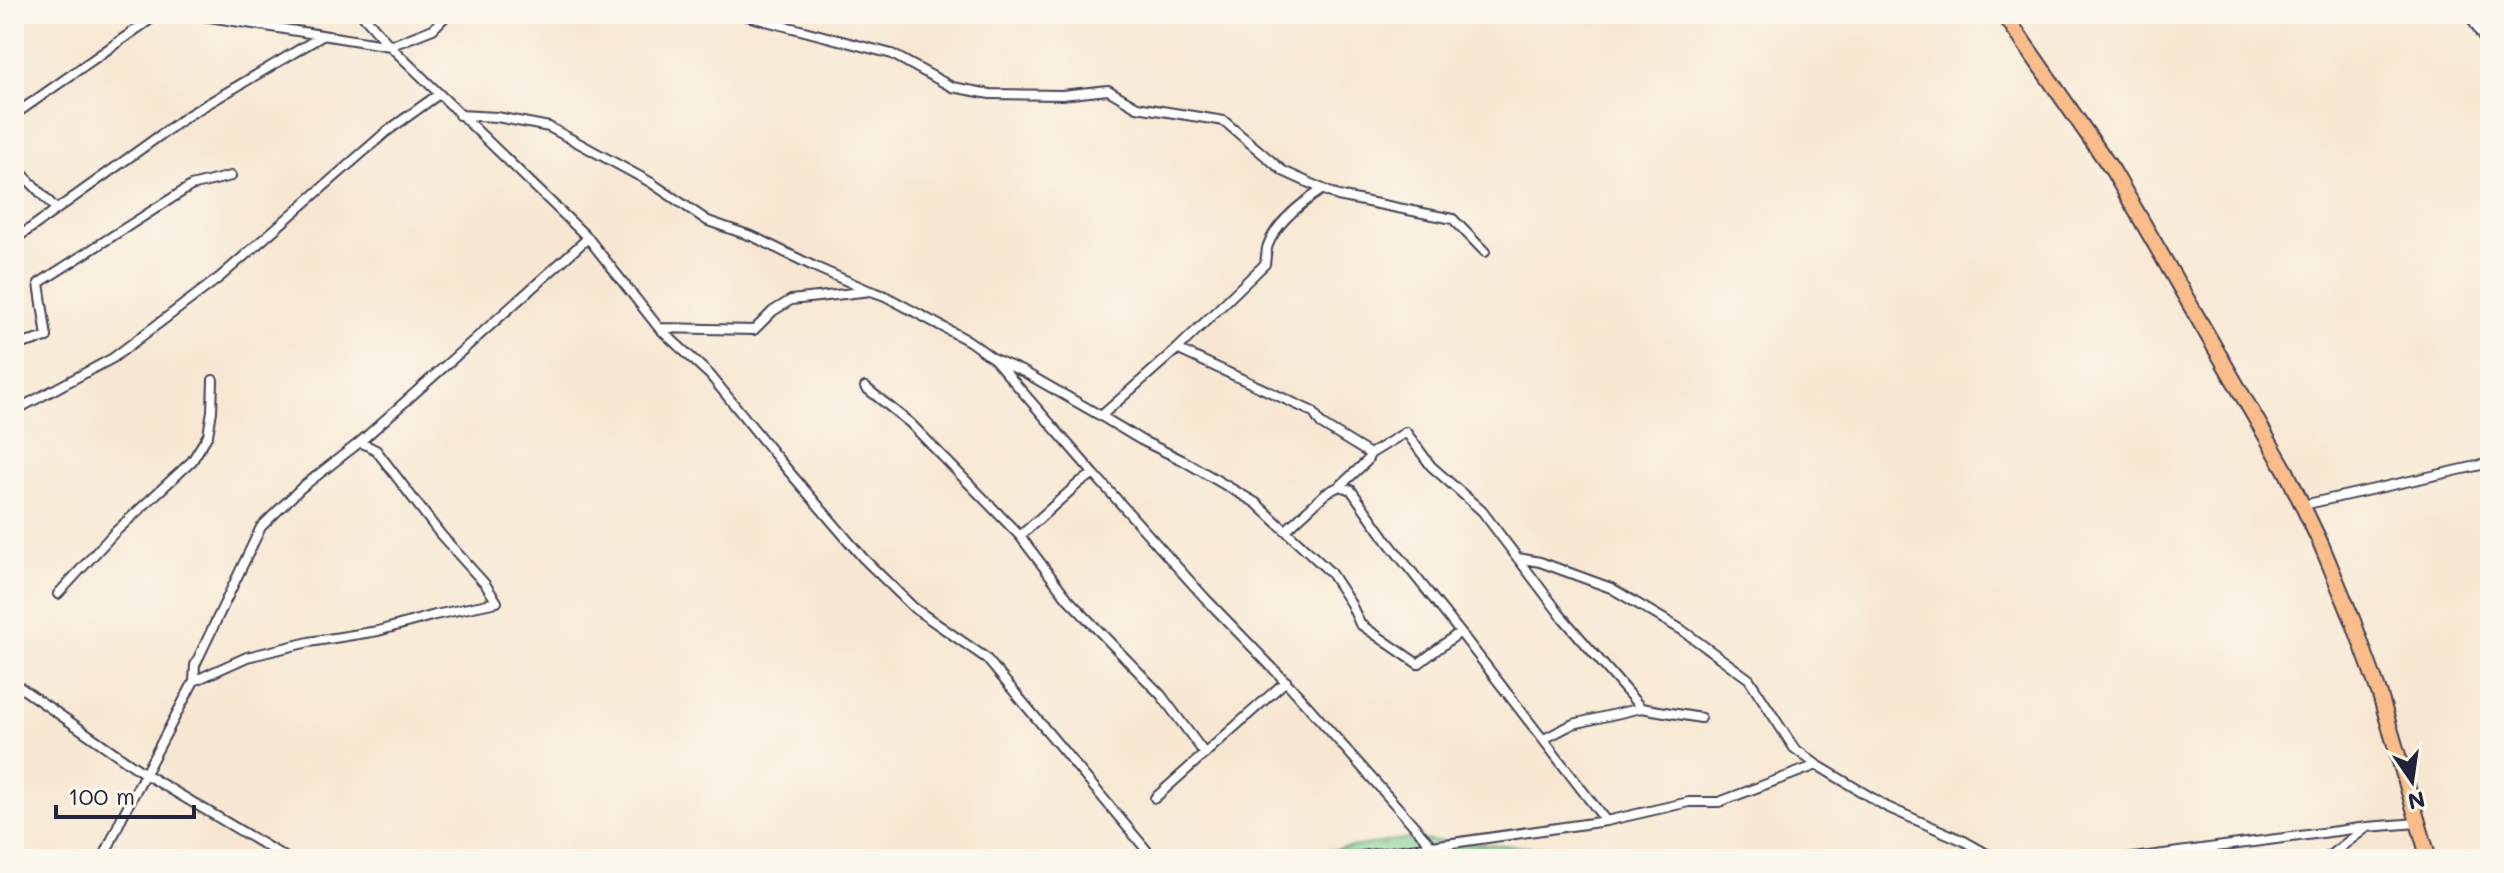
<svg xmlns="http://www.w3.org/2000/svg" width="2504" height="873" viewBox="0 0 2504 873" font-family="Mali,sans-serif">
<style>
.cemetery{fill:url(#cemetery-stones);stroke:#4e7764;stroke-width:2}
.lines{fill:none;stroke-linecap:round;stroke-linejoin:round}
.street-casing{stroke:#424052;stroke-width:12}
.highway-casing{stroke:#424052;stroke-width:18}
.street{stroke:#fff;stroke-width:8}
.highway{stroke:#f9bc8a;stroke-width:14}
</style>
<defs>
<pattern id="cemetery-stones" width="16" height="16" patternUnits="userSpaceOnUse" patternTransform="scale(2)"><rect width="16" height="16" fill="#7bcc8e"/><path d="M2 7V4a2 2 0 0 1 4 0v3zM10 15v-3a2 2 0 0 1 4 0v3z" fill="#6aaf7b"/></pattern>
</defs>
<rect width="100%" height="100%" fill="#fbf7ec"/>
<filter id="ink" filterUnits="userSpaceOnUse"><feTurbulence type="fractalNoise" baseFrequency=".0125" numOctaves="2"/><feDisplacementMap in="SourceGraphic" scale="16" xChannelSelector="R" yChannelSelector="G"/><feConvolveMatrix kernelMatrix="1 2 1 2 8 2 1 2 1" color-interpolation-filters="sRGB"/></filter>
<filter id="wash" filterUnits="userSpaceOnUse"><feTurbulence type="fractalNoise" baseFrequency=".006" numOctaves="4" result="noise"/><feDisplacementMap in="SourceGraphic" scale="32" xChannelSelector="R" yChannelSelector="G"/><feGaussianBlur stdDeviation="1.8" result="paint"/><feColorMatrix in="noise" values="0 0 0 0 0 0 0 0 0 0 0 0 0 0 0 0 0 1.4 0 .05"/><feComposite in="paint" operator="in"/></filter>
<g filter="url(#wash)">
<rect width="100%" height="100%" fill="#f7e7d2"/>
<path class="cemetery" d="M 1403,839 L 1723,859 L 1273,859 Z"/>
</g>
<g filter="url(#ink)">
<g class="lines">
<defs>
<path id="street" d="M 191,14 L 390,46 L 588,238 L 659,328 L 710,375 L 780,461 L 863,558 L 914,608 L 986,658 L 1154,859
M 362,14 L 390,46 L 433,29 L 448,14
M 739,14 L 892,54 L 952,87 L 990,94 L 1062,95 L 1108,90 L 1137,107 L 1224,121 L 1283,171 L 1338,196 L 1453,219 L 1485,252
M 2469,14 L 2490,50
M 14,115 L 158,14
M 459,115 L 497,117 L 549,127 L 650,182 L 708,221 L 754,237 L 813,266 L 870,291
M 14,165 L 56,209
M 14,240 L 187,116 L 322,36
M 660,328 L 754,330 L 773,311 L 791,300 L 871,291 L 885,296 L 969,341 L 994,359 L 1094,474
M 14,346 L 47,337 L 39,283 L 191,186 L 231,176
M 1177,349 L 1265,264 C 1266,258 1266,250 1268,245 C 1277,221 1303,202 1323,189
M 994,359 L 1024,372 L 1101,416 L 1177,349 L 1313,412 L 1321,424 L 1370,454 L 1406,432 L 1431,466 L 1482,511 L 1563,618 L 1641,708
M 865,387 L 910,423 L 1020,536 L 1068,599 L 1161,695 L 1205,754
M 14,411 L 113,358 L 220,277 L 386,132 L 439,94
M 1101,416 L 1141,440 L 1184,461 L 1256,503 L 1330,572 L 1351,604 L 1360,624 L 1418,664 L 1460,632 L 1606,821 L 1689,802 L 1719,802 L 1817,765
M 360,442 L 588,238
M 1340,486 L 1367,461 L 1370,454
M 2303,505 L 2490,463
M 1286,530 L 1326,493 L 1340,486 L 1351,490 L 1388,542 L 1460,632
M 1020,536 L 1080,482 L 1094,474 L 1205,598 L 1290,686 L 1431,845
M 1518,558 L 1540,562 L 1611,588 L 1682,630 L 1749,679 L 1794,748 L 1817,765 L 1887,807 L 1964,841 L 1996,859
M 58,594 L 114,533 L 192,461 L 208,435 L 212,411 L 213,380
M 14,683 L 145,774 L 288,859
M 1544,739 L 1573,724 L 1641,708 L 1701,718
M 1155,798 L 1286,681
M 103,859 L 122,817 L 194,681 L 195,665 L 261,527 L 301,488 L 360,442 L 376,450 L 441,535 L 485,584 L 497,602 L 435,615 L 378,631 L 309,642 L 247,657 L 194,681
M 1341,859 L 1606,821
M 2126,859 L 2367,827 L 2418,823
M 2325,859 L 2366,828"/>
<path id="highway" d="M 2004,14 L 2113,171 L 2286,471 L 2321,544 L 2353,621 L 2380,695 L 2429,859"/>
</defs>
<use href="#street" class="street-casing"/>
<use href="#highway" class="highway-casing"/>
<use href="#street" class="street"/>
<use href="#highway" class="highway"/>
</g>
</g>
<rect width="2504" height="873" fill="none" stroke="#fbf7ec" stroke-width="48"/>
<g transform="translate(2412 781) rotate(167)" stroke="#fbf7ec" stroke-width="6" paint-order="stroke">
<path d="M0-6L14 30L0 20L-14 30Z" fill="#22223b"/>
<text y="-12" font-size="22" font-weight="bold" text-anchor="middle" fill="#22223b">N</text>
</g>
<path d="M56 805v12h138v-12" fill="none" stroke="#22223b" stroke-width="4"/>
<text x="68" y="805" font-size="24" fill="#22223b" stroke="#fbf7ec" stroke-width="6" paint-order="stroke">100 m</text>
</svg>
